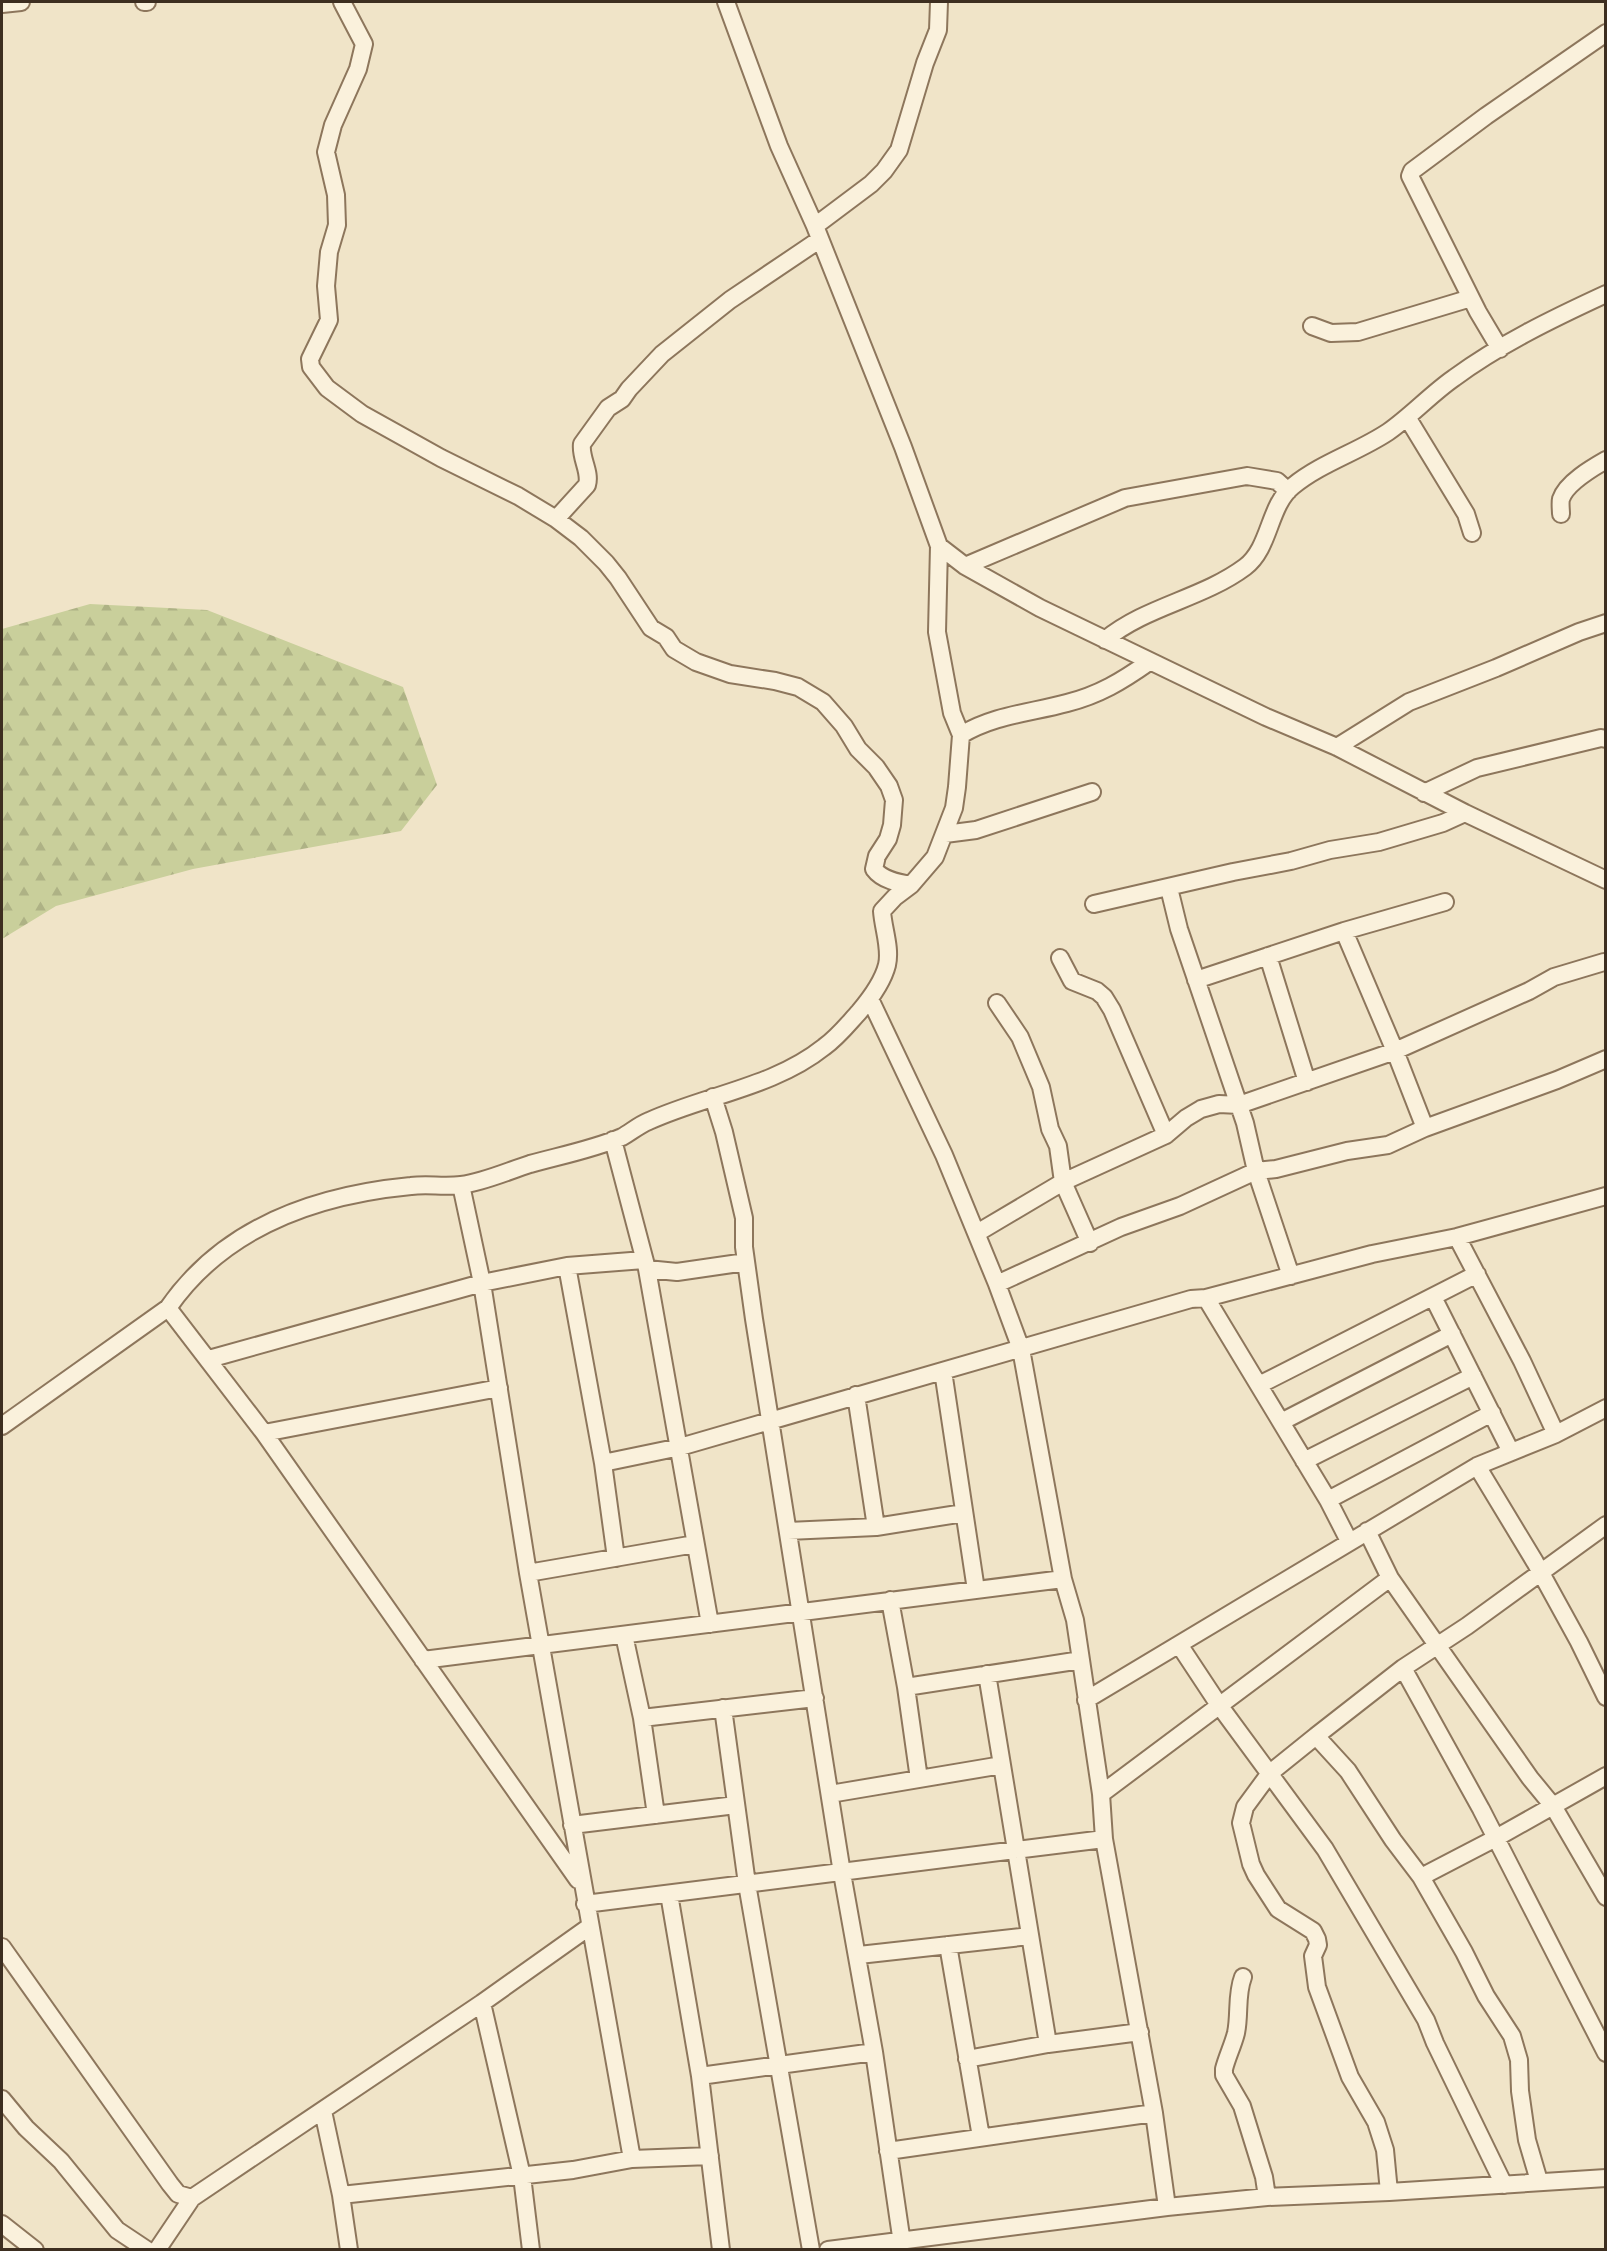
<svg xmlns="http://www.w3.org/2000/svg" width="1607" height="2251" viewBox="0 0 1607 2251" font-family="Merriweather,serif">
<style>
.forest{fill:url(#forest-firs)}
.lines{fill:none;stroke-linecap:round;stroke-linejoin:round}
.minor-casing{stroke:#8d765c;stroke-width:20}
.minor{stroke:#faf1dc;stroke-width:16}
</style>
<defs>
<pattern id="forest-firs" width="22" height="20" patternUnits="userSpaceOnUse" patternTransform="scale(1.5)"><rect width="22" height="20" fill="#c9cf9b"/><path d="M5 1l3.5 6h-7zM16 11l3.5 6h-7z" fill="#aeb285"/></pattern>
</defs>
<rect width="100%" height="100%" fill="#f0e4c8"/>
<path class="forest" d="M 90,604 L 207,610 L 403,687 L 437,785 L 401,831 L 193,869 L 56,906 L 2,939 L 2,629 Z"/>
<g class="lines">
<defs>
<path id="minor" d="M 144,2 L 147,2
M 342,2 L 364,44 L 358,69 L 333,125 L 326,152 L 336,195 L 337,225 L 329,252 L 326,286 L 329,320 L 310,359 L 311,367 L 327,388 L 362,414 L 441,458 L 518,496 L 556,519 L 581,538 L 606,563 L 618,578 L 651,628 L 666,637 L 674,649 L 696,662 L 730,674 L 775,681 L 798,687 L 823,702 L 844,726 L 858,749 L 876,767 L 889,786 L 894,800 L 892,825 L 888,839 L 877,856 L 874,869 C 882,880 898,883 911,885
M 726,2 L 779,146 L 815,226 L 903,447 L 939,546 L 965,566 L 1040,608 L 1266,717 L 1337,747 L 1465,813 L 1606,880
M 2,4 L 21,2
M 815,226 L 871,184 L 884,171 L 899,150 L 925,63 L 938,30 L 939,2
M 1312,326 L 1331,333 L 1358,332 L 1471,298
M 1500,349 L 1478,312 L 1410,176 L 1412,171 L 1486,116 L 1606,33
M 1407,417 L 1466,514 L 1472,533
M 1561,514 C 1561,510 1560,503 1561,499 C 1566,483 1592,468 1606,460
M 556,519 L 587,485 C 591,472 580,458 582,444 L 608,408 L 622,399 L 629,389 L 662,354 L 730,300 L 819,240
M 965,566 L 1125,498 L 1247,476 L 1277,481 L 1288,491
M 1105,640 C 1146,606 1202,599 1245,567 C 1271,547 1268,506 1293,486 C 1321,463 1358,452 1388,432 C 1411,416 1431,394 1454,378 C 1500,344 1554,318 1606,294
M 961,735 C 994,715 1030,713 1067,703 C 1099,695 1122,681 1149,662
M 1337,747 L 1409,702 L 1496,668 L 1579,632 L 1606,623
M 1424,793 L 1477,768 L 1601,738 L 1606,739
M 945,834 L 976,830 L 1092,792
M 1169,888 L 1179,929 L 1245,1123 L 1256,1171 L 1291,1276
M 1094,904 L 1233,872 L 1291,861 L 1330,850 L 1379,842 L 1443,823 L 1465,813
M 1344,931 L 1395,1051 L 1425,1128
M 1268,956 L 1307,1082
M 1060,958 L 1072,981 L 1097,991 L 1104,997 L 1112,1010 L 1166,1135
M 1196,980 L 1344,931 L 1445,902
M 870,999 L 944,1155 L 997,1284 L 1021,1349 L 1063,1579 L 1075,1620 L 1101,1794 L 1104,1839 L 1154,2113 L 1167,2207
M 997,1003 L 1020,1037 L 1041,1087 L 1050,1129 L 1058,1146 L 1063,1182 L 1090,1243
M 713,1097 L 724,1132 L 744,1218 L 744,1247 L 754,1319 L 842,1873 L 874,2052 L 903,2250
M 613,1140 L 647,1269 L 710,1624
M 461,1185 L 482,1283 L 528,1573 L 632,2159
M 977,1233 L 1063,1182 L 1166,1135 L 1186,1118 L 1201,1109 L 1219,1104 L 1239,1105 L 1395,1051 L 1529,991 L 1554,977 L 1604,962
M 1457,1237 L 1522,1361 L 1556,1434
M 567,1266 L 603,1463 L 616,1558
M 647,1269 L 677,1272 L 746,1262
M 997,1284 L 1121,1227 L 1180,1206 L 1256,1171 L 1276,1169 L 1347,1151 L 1388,1145 L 1425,1128 L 1557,1080 L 1606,1059
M 1433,1297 L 1511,1452
M 1206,1298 L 1372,1254 L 1457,1237 L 1606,1196
M 168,1308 L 264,1433 L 578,1880
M 209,1359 L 482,1283 L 567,1266 L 644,1260
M 943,1371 L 976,1590
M 1259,1385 L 1477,1274
M 856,1395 L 876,1527
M 1281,1422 L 1452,1334
M 2,1426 L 168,1308 C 224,1227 316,1195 411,1186 C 427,1184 444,1187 461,1185 C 484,1182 508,1171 530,1164 C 559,1156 594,1149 622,1137 C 631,1132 639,1125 649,1121 C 706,1095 774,1087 824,1047 C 838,1037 848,1024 859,1012 C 870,999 883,981 887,965 C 891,948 883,928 882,911 L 895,897 L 911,885 L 935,857 L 954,808 L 957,787 L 961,735 L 952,713 L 937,632 L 939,546
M 264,1433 L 499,1388
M 1304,1461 L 1473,1376
M 603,1463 L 680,1447 L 1191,1299 L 1206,1298 L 1328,1500 L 1349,1541
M 1477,1466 L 1535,1562 L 1579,1642 L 1606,1697
M 1328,1500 L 1492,1413
M 1606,1525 L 1467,1626 L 1403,1668 L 1481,1809 L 1606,2053
M 788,1531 L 876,1527 L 964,1513
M 1367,1531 L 1390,1578 L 1530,1778 L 1553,1806 L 1606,1897
M 528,1573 L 695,1544
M 890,1600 L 906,1687 L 919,1779
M 624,1635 L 642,1718 L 656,1815
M 1180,1646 L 1219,1705 L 1325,1849 L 1426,2020 L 1435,2043 L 1504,2185
M 423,1660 L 1063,1579
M 987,1674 L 1048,2044
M 906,1687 L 1081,1660
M 1086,1700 L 1477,1466 L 1556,1434 L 1606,1408
M 723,1708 L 747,1884 L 811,2250
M 642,1718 L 815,1698
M 1316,1736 L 1403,1668
M 830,1794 L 1002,1765
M 1101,1794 L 1390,1578
M 572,1825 L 736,1805
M 1421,1877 L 1496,1838 L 1606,1776
M 669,1894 L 700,2076 L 721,2250
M 585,1904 L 1104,1839
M 948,1945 L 981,2137
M 2,1947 L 170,2184 L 178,2194 L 192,2198
M 859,1955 L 1030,1936
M 1243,1977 C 1236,1995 1240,2014 1236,2033 C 1233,2045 1227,2057 1224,2069 L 1224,2075 L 1242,2106 L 1264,2177 L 1267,2197
M 482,2003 L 522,2176 L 531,2250
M 967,2059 L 1048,2044 L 1140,2032
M 700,2076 L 874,2052
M 2,2099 L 26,2128 L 61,2161 L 117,2230 L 147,2250
M 323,2111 L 341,2195
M 888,2151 L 1154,2113
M 1389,2192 L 1385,2150 L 1376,2122 L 1350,2077 L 1317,1987 L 1313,1956 L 1318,1945 L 1317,1939 L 1313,1931 L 1278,1909 L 1256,1875 L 1251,1864 L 1241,1823 L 1245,1807 L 1270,1773 L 1316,1736 L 1348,1771 L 1393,1840 L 1421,1877 L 1464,1952 L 1486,1996 L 1512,2036 L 1519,2060 L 1520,2091 L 1527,2140 L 1539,2181
M 2,2224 L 35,2250
M 157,2250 L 192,2198 L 482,2003 L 589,1927
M 349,2250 L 341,2195 L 573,2170 L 632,2159 L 710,2156
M 828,2250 L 1167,2207 L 1267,2197 L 1389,2192 L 1606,2178"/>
</defs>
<use href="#minor" class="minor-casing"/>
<use href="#minor" class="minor"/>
</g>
<rect width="1607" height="2251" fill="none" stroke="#3d2e20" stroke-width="6"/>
</svg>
